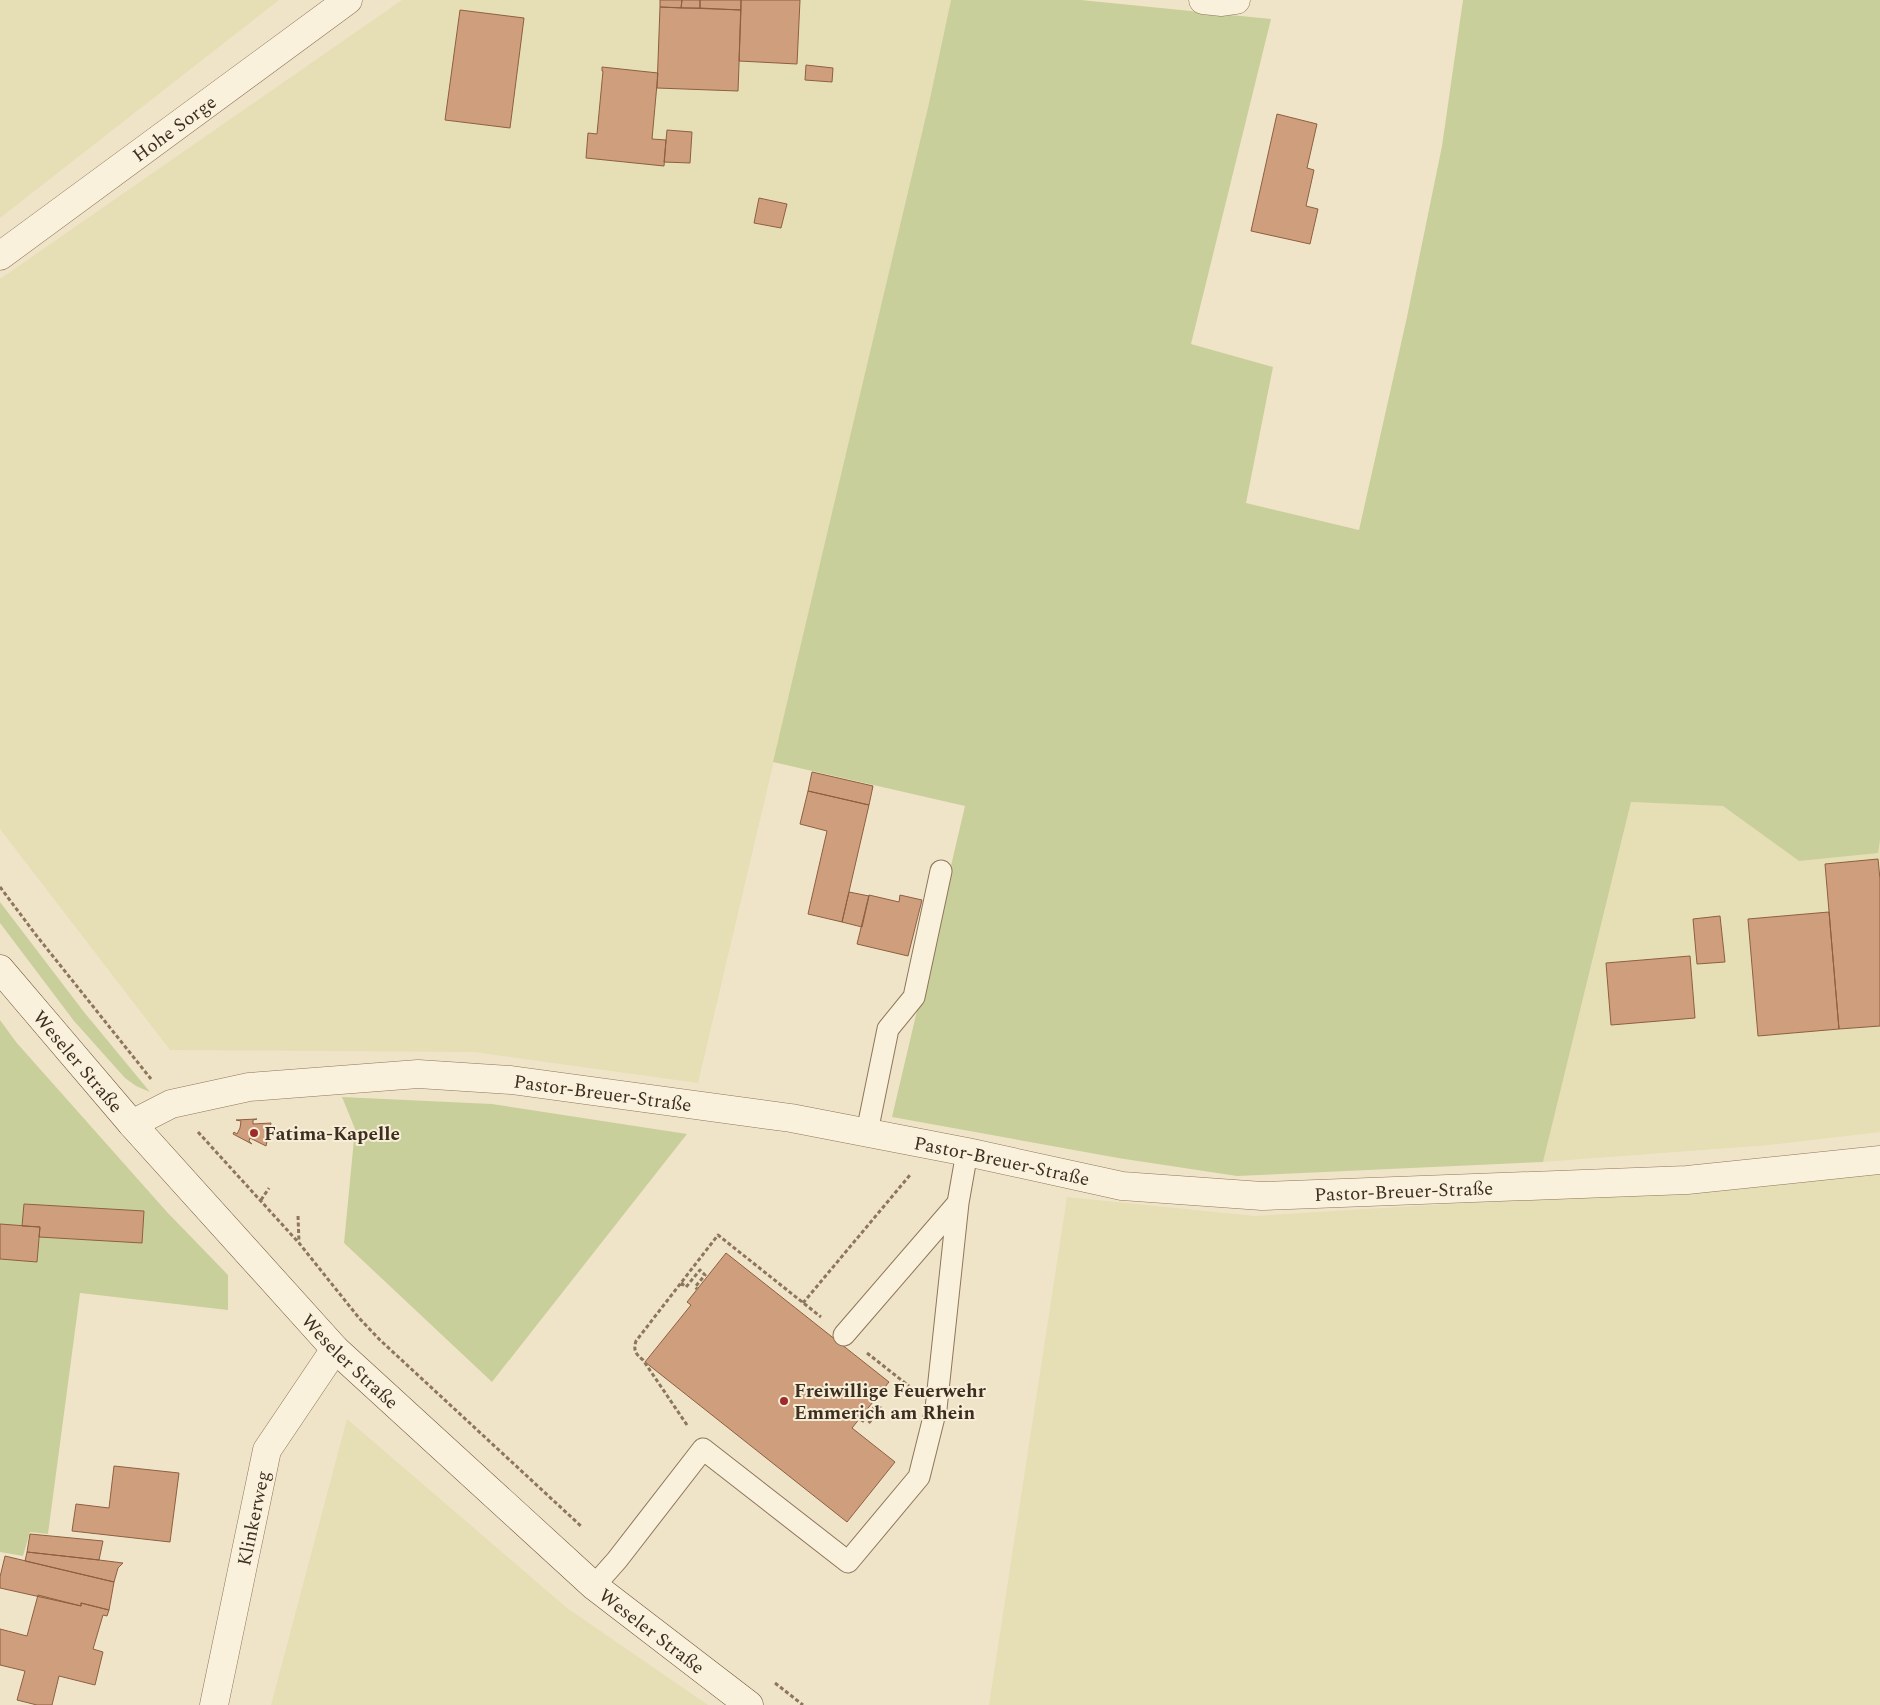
<svg xmlns="http://www.w3.org/2000/svg" width="1880" height="1705" viewBox="0 0 1880 1705" font-family="Spectral,serif">
<style>
.farmland{fill:#e6deb5}
.green{fill:#c9cf9b}
.building{fill:#cf9f7d;stroke:#8d5f41}
.lines{fill:none;stroke-linecap:round;stroke-linejoin:round}
.lane-casing{stroke:#8d765c;stroke-width:23}
.street-casing{stroke:#8d765c;stroke-width:29}
.secondary-casing{stroke:#6f573f;stroke-width:29}
.path{stroke:#8d765c;stroke-width:3;stroke-dasharray:4 2.5;stroke-linecap:butt}
.lane{stroke:#faf1dc;stroke-width:21}
.street{stroke:#faf1dc;stroke-width:28}
.secondary{stroke:#faf1dc;stroke-width:28}
.poi-dot{fill:#9e2a2b;stroke:#f7eed8;stroke-width:2}
.labels{text-anchor:middle;stroke-width:4;stroke-linejoin:round;paint-order:stroke}
.street-label{font-size:19px;fill:#3d2e20;stroke:#f7eed8}
.poi-label{font-size:19px;font-weight:bold;fill:#3d2e20;stroke:#f7eed8;text-anchor:start}
</style>
<rect width="100%" height="100%" fill="#f0e4c8"/>
<path class="farmland" d="M 0,0 L 279,0 L 0,218 Z
M 402,0 L 951,0 L 929,103 L 698,1083 L 474,1052 L 170,1050 L 0,829 L 0,279 Z
M 1631,802 L 1723,806 L 1799,861 L 1880,840 L 1880,1132 L 1769,1145 L 1543,1162 Z
M 1880,1169 L 1880,1705 L 989,1705 L 1067,1197 L 1255,1216 L 1711,1188 Z
M 347,1419 L 567,1608 L 708,1705 L 271,1705 Z"/>
<path class="green" d="M 951,0 L 1081,0 L 1271,19 L 1191,344 L 1273,367 L 1246,503 L 1359,530 L 1407,317 L 1442,146 L 1463,0 L 1880,0 L 1880,840 L 1878,853 L 1799,861 L 1723,806 L 1631,802 L 1543,1162 L 1237,1176 L 1118,1158 L 892,1117 L 965,806 L 773,762 L 929,103 Z
M 0,902 L 84,1012 L 150,1092 L 136,1086 L 125,1078 L 74,1021 L 0,923 Z
M 0,1020 L 16,1042 L 167,1212 L 228,1275 L 228,1310 L 80,1293 L 48,1534 L 30,1532 L 23,1556 L 0,1552 Z
M 342,1097 L 492,1104 L 687,1134 L 492,1382 L 344,1243 L 355,1129 Z"/>
<path class="building" d="M 660,0 L 682,0 L 681,8 L 660,7 Z
M 682,0 L 700,0 L 700,8 L 681,8 Z
M 700,0 L 741,0 L 741,10 L 700,8 Z
M 741,0 L 800,0 L 797,64 L 739,61 Z
M 660,7 L 741,10 L 738,91 L 657,88 Z
M 460,10 L 524,18 L 510,128 L 445,120 Z
M 806,65 L 833,68 L 832,82 L 805,80 Z
M 602,67 L 658,73 L 652,139 L 666,140 L 664,166 L 586,158 L 588,133 L 597,134 L 603,71 L 602,71 Z
M 1277,114 L 1317,124 L 1307,168 L 1314,170 L 1306,206 L 1318,209 L 1310,244 L 1251,231 Z
M 667,130 L 692,132 L 690,163 L 664,162 Z
M 759,198 L 787,204 L 781,228 L 754,223 Z
M 812,772 L 873,786 L 869,805 L 808,791 Z
M 808,791 L 869,805 L 842,922 L 808,914 L 827,831 L 800,824 Z
M 1878,859 L 1880,879 L 1880,1026 L 1839,1029 L 1825,864 Z
M 849,892 L 869,896 L 862,927 L 842,922 Z
M 869,895 L 899,902 L 900,895 L 922,900 L 908,956 L 857,944 Z
M 1829,912 L 1839,1029 L 1758,1036 L 1748,919 Z
M 1720,916 L 1725,962 L 1697,964 L 1693,919 Z
M 1690,956 L 1695,1018 L 1611,1025 L 1606,963 Z
M 257,1119 L 253,1120 L 253,1124 L 271,1123 L 266,1146 L 250,1138 L 249,1141 L 252,1144 L 233,1134 L 234,1132 L 237,1134 L 240,1128 L 241,1121 L 236,1120 Z
M 24,1204 L 144,1211 L 142,1243 L 39,1237 L 40,1227 L 22,1226 Z
M 0,1224 L 40,1227 L 37,1262 L 0,1259 Z
M 726,1253 L 889,1382 L 852,1428 L 895,1462 L 847,1522 L 645,1362 L 691,1305 L 687,1302 Z
M 114,1466 L 179,1473 L 170,1542 L 72,1531 L 76,1504 L 109,1508 Z
M 30,1534 L 103,1541 L 99,1560 L 27,1552 Z
M 27,1552 L 99,1560 L 123,1563 L 118,1568 L 114,1582 L 25,1561 Z
M 5,1556 L 114,1582 L 109,1610 L 81,1603 L 81,1606 L 0,1588 L 0,1577 Z
M 38,1595 L 81,1606 L 81,1603 L 109,1610 L 107,1616 L 103,1615 L 93,1649 L 103,1652 L 95,1685 L 59,1676 L 52,1705 L 37,1705 L 17,1700 L 25,1671 L 0,1665 L 0,1629 L 27,1636 Z"/>
<g class="lines">
<defs>
<path id="lane" d="M 867,1132 L 888,1029 L 914,997 L 941,871
M 844,1335 L 958,1203
M 594,1586 L 617,1560 L 703,1449 L 848,1562 L 919,1477 L 936,1409 L 958,1203 L 967,1152"/>
<g id="street">
<path d="M 1203,0 L 1222,2 L 1236,0"/>
<path id="s1" d="M 0,256 L 348,0"/>
<path id="s2" d="M 132,1124 L 171,1104 L 249,1087 L 418,1074 L 511,1080 L 791,1118 L 967,1152 L 1122,1186 L 1262,1196 L 1687,1180 L 1880,1160"/>
<path id="s3" d="M 214,1705 L 267,1450 L 335,1349"/>
</g>
<g id="secondary">
<path id="s4" d="M 0,969 L 132,1124 L 335,1349 L 594,1586 L 749,1705"/>
</g>
</defs>
<use href="#lane" class="lane-casing"/>
<use href="#street" class="street-casing"/>
<use href="#secondary" class="secondary-casing"/>
<path class="path" d="M 0,887 L 36,935 L 151,1079
M 198,1132 L 299,1243 L 359,1318 L 380,1340 L 582,1527
M 261,1200 L 269,1188
M 298,1216 L 299,1242
M 681,1283 L 686,1287 L 700,1270 L 705,1275 L 695,1287 L 697,1289
M 803,1303 L 910,1175
M 867,1353 L 909,1386
M 860,1419 L 863,1421 L 876,1405 L 881,1408 L 867,1425
M 687,1425 L 643,1360 C 636,1354 633,1351 636,1341 L 718,1235 L 821,1317
M 775,1683 L 803,1705"/>
<use href="#lane" class="lane"/>
<use href="#street" class="street"/>
<use href="#secondary" class="secondary"/>
</g>
<g class="poi-dot">
<circle cx="254" cy="1133" r="5"/>
<circle cx="784" cy="1401" r="5"/>
</g>
<g class="labels">
<g class="street-label">
<text dy="7" stroke="none"><textPath href="#s1" startOffset="216">Hohe Sorge</textPath></text>
<text dy="7" stroke="none"><textPath href="#s4" startOffset="121">Weseler Straße</textPath></text>
<text dy="7" stroke="none"><textPath href="#s2" startOffset="479">Pastor-Breuer-Straße</textPath></text>
<text dy="7" stroke="none"><textPath href="#s2" startOffset="884">Pastor-Breuer-Straße</textPath></text>
<text dy="7" stroke="none"><textPath href="#s2" startOffset="1289">Pastor-Breuer-Straße</textPath></text>
<text dy="7" stroke="none"><textPath href="#s4" startOffset="526">Weseler Straße</textPath></text>
<text dy="7" stroke="none"><textPath href="#s3" startOffset="191">Klinkerweg</textPath></text>
<text dy="7" stroke="none"><textPath href="#s4" startOffset="931">Weseler Straße</textPath></text>
</g>
<g class="poi-label">
<text x="264" y="1140">Fatima-Kapelle</text>
<text x="794" y="1397">Freiwillige Feuerwehr<tspan x="794" dy="22">Emmerich am Rhein</tspan></text>
</g>
</g>
</svg>
